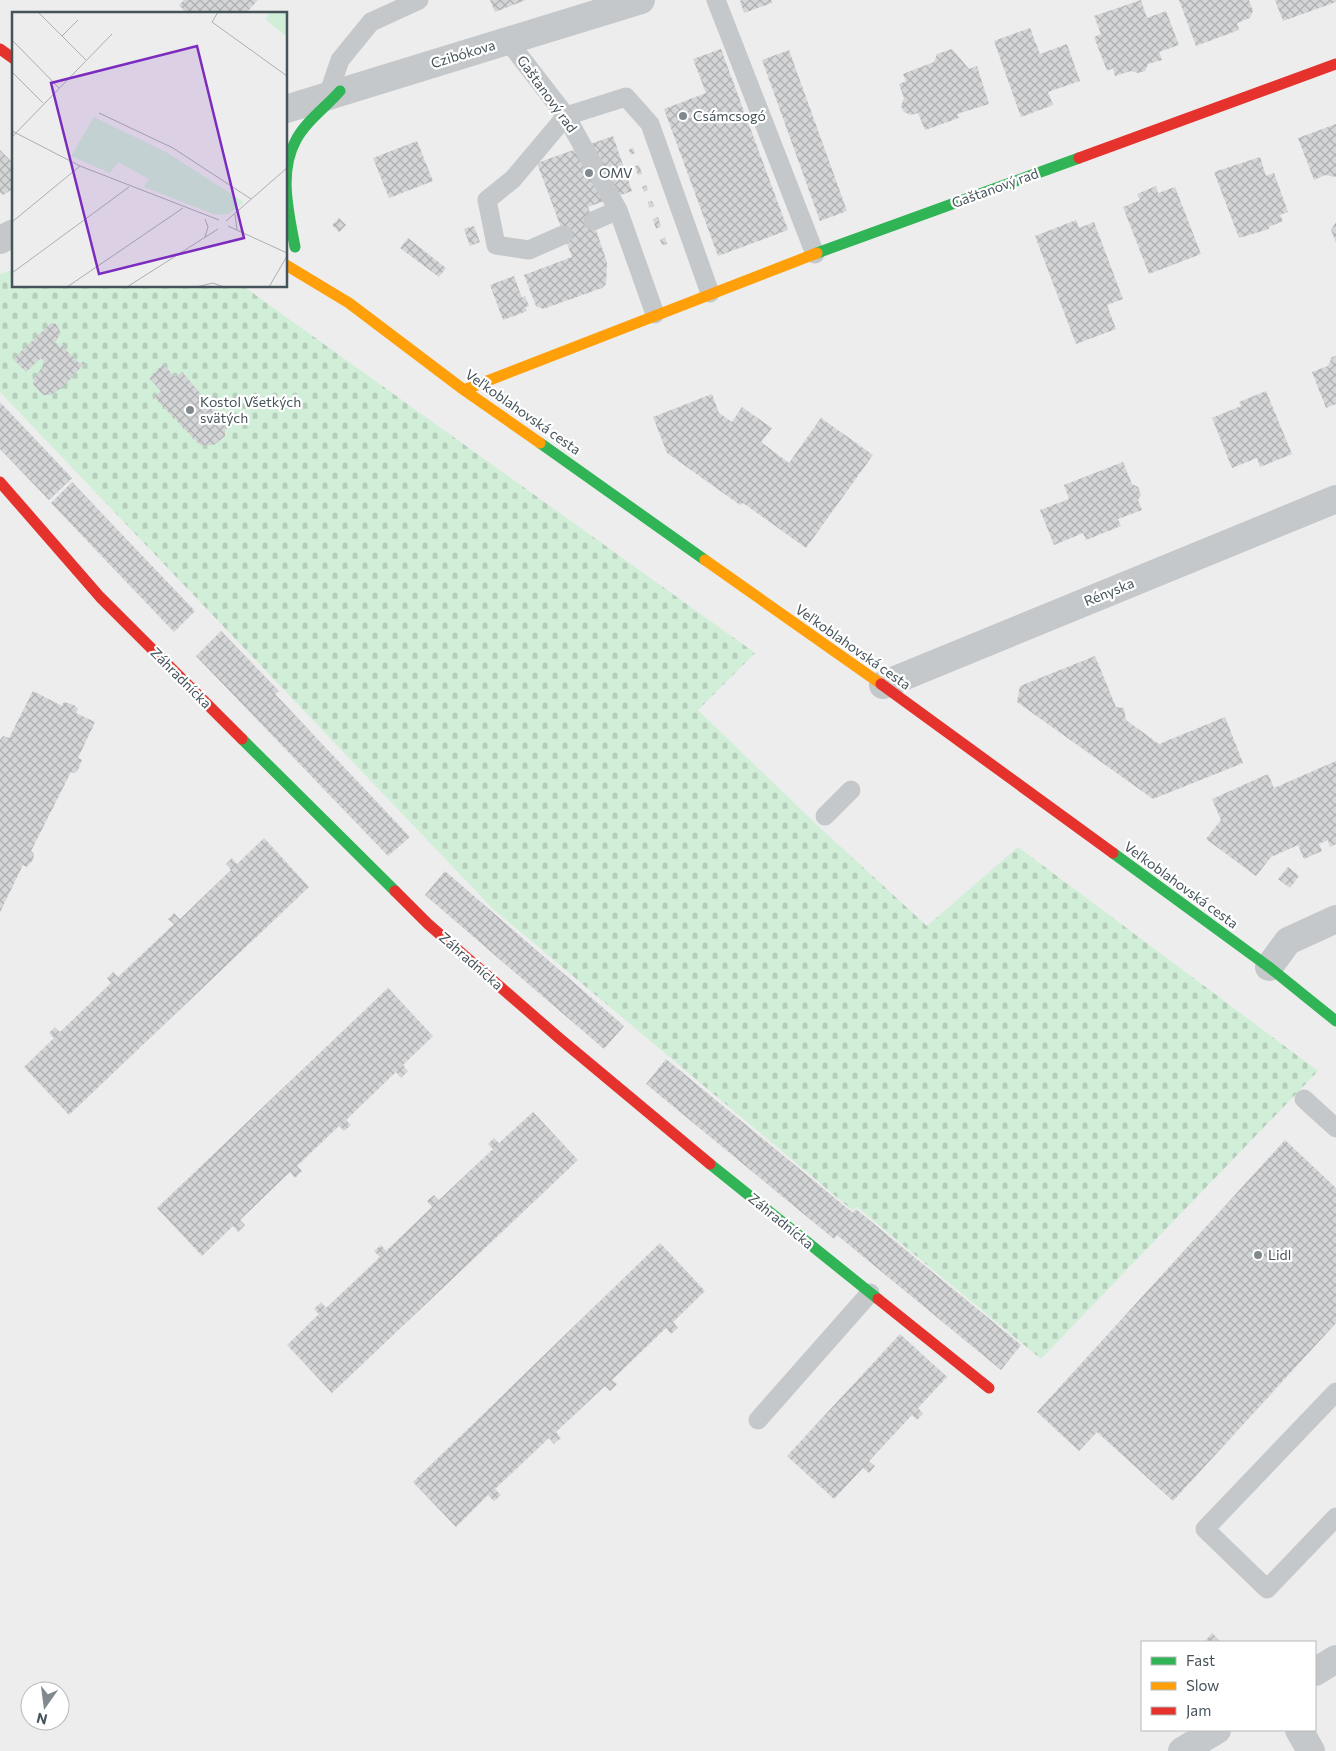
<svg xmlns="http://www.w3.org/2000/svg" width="1336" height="1751" viewBox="0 0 1336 1751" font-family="Commissioner,sans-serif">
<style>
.cemetery{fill:url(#cemetery-stones)}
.building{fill:url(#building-cross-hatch)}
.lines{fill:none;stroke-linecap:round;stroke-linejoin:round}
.lane{stroke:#c5c8ca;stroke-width:19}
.street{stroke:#c5c8ca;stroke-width:28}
.fast{stroke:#30b455;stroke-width:11}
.slow{stroke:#ff9f0a;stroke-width:11}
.jam{stroke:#e5322d;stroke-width:11}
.poi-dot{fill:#80898d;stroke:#fff;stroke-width:2}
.labels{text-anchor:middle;stroke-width:4.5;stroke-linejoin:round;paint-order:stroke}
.street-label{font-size:14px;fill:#45535a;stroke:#fff}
.poi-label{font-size:14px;fill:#45535a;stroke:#fff;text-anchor:start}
.inset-road{fill:none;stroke:#aaafb2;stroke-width:1}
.view{fill:#7b2cbf;fill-opacity:0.15;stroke:#7b2cbf;stroke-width:2.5}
.inset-edge{fill:none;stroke:#45535a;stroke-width:2.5}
</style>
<defs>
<pattern id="cemetery-stones" width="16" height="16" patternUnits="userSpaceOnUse" patternTransform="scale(1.25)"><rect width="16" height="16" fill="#d1eed8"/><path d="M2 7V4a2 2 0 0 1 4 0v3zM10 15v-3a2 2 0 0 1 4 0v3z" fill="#b5cebc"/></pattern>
<pattern id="building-cross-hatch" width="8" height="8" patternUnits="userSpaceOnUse" patternTransform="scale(1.25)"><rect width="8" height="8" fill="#d4d5d6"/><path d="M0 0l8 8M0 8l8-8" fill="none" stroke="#aeafb1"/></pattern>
</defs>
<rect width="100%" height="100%" fill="#eeeded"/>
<path class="cemetery" d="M 14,269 L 14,286 L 243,286 L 755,653 L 698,710 L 817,825 L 927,926 L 1018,847 L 1318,1071 L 1041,1359 L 857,1207 L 852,1210 L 493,909 L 0,392 L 0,274 Z"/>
<path class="building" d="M 184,0 L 258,0 L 245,14 L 187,14 L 179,5 Z
M 490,0 L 526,0 L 495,12 Z
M 742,0 L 771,0 L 772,3 L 744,13 L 740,1 Z
M 1141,0 L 1147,18 L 1166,11 L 1179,45 L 1159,52 L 1162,60 L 1148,64 L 1145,71 L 1138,73 L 1131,71 L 1115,76 L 1113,68 L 1107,71 L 1094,37 L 1101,34 L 1094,16 Z
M 1179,0 L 1249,0 L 1253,11 L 1250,18 L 1237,23 L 1239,30 L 1196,46 Z
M 1275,0 L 1336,0 L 1336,2 L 1283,21 Z
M 1030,28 L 1040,54 L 1067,44 L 1080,81 L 1048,92 L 1053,105 L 1021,117 L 994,41 Z
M 721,49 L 788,230 L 718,256 L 664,109 L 706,93 L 693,59 Z
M 952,49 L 969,69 L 977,66 L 989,104 L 957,114 L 959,118 L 925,130 L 918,113 L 911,115 L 904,112 L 901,106 L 904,98 L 899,84 L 906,81 L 903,74 L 934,62 L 937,54 Z
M 789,50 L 847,211 L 820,221 L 762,60 Z
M 1336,124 L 1336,177 L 1325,175 L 1314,180 L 1298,138 Z
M 613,136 L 632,191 L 588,207 L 607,262 L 606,284 L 602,288 L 543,309 L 536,306 L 524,275 L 572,257 L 537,163 Z
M 417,141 L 433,181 L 389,198 L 373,158 Z
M 633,148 L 635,153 L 631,155 L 629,150 Z
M 0,150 L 14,164 L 14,188 L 3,195 L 0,193 Z
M 1260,157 L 1266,176 L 1274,173 L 1288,212 L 1280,215 L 1283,221 L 1269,227 L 1269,229 L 1239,238 L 1214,172 Z
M 639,165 L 642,174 L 638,175 L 635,166 Z
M 646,185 L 648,190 L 644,192 L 642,187 Z
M 1156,186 L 1158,193 L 1175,187 L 1201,254 L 1149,274 L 1123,207 L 1140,200 L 1137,194 Z
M 652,201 L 654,206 L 649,208 L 648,202 Z
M 658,217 L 661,226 L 656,229 L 653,219 Z
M 339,218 L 346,225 L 339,232 L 332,225 Z
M 1076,220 L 1079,228 L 1094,222 L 1123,299 L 1107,305 L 1116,329 L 1076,344 L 1035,236 Z
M 1336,222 L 1336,243 L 1331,230 Z
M 474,226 L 480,242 L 470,246 L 464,229 Z
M 665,237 L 667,244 L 662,245 L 660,240 Z
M 408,238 L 446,268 L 439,277 L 400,248 Z
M 514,276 L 522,298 L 525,296 L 529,306 L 525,307 L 527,311 L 503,320 L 490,285 Z
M 51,323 L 56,324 L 61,333 L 55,342 L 60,347 L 64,342 L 66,343 L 63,347 L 80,364 L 84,361 L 85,363 L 62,388 L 50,395 L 43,395 L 33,384 L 34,378 L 45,364 L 41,358 L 26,372 L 13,359 Z
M 1336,356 L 1336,404 L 1326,408 L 1312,372 L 1328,366 L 1332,357 Z
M 163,364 L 175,377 L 182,372 L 225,422 L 225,436 L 214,445 L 200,445 L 154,397 L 161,391 L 149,378 Z
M 1266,391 L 1292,454 L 1260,467 L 1257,458 L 1232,468 L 1212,418 L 1241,406 L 1239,402 Z
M 712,394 L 719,413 L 732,422 L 742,407 L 772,428 L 761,442 L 789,463 L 821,418 L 873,455 L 806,548 L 743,503 L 740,505 L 667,453 L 653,417 Z
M 0,402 L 72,478 L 49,500 L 0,449 Z
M 1123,462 L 1132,484 L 1138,487 L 1141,495 L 1138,500 L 1142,510 L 1118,519 L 1121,526 L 1086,540 L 1083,533 L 1054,545 L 1040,510 L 1069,499 L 1064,485 Z
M 72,482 L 195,611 L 174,632 L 51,503 Z
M 221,631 L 279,691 L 275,694 L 410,837 L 388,856 L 196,656 Z
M 1095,656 L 1116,707 L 1124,708 L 1126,720 L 1159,744 L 1225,717 L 1243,763 L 1153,799 L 1017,702 L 1020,686 Z
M 33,691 L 62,706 L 64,702 L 74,705 L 78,709 L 76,713 L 95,722 L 78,758 L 82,760 L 78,770 L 75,773 L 71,772 L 31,851 L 34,854 L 33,860 L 27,867 L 23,865 L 0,912 L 0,740 L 3,736 L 9,738 Z
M 1336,761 L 1336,844 L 1330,847 L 1328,840 L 1319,844 L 1322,851 L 1304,859 L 1298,845 L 1271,857 L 1256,876 L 1206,839 L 1221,820 L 1212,799 L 1268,774 L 1274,788 Z
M 264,838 L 309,887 L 69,1115 L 24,1067 L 54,1038 L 49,1033 L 55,1027 L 60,1032 L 111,983 L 107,978 L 113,972 L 118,977 L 174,924 L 168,919 L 174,913 L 180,919 L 231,870 L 226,864 L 232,858 L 237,864 Z
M 1288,867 L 1299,876 L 1290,888 L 1278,879 Z
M 445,871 L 624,1026 L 604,1049 L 425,895 Z
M 388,988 L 433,1036 L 403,1065 L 408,1071 L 401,1078 L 396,1072 L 346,1120 L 351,1125 L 344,1131 L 339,1126 L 297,1166 L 302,1171 L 295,1178 L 290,1172 L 240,1220 L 245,1225 L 238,1232 L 233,1226 L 202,1256 L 157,1208 Z
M 666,1059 L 853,1213 L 856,1209 L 1021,1345 L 1001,1370 L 837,1235 L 834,1239 L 646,1084 Z
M 533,1112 L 578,1160 L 332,1393 L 287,1345 L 319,1314 L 314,1309 L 321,1302 L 326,1308 L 380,1257 L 374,1251 L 381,1245 L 386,1251 L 432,1207 L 427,1201 L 434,1195 L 439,1200 L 493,1149 L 488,1144 L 494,1138 L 499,1143 Z
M 1285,1140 L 1336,1188 L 1336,1323 L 1173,1501 L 1097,1432 L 1079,1451 L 1037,1412 Z
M 660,1243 L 705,1291 L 673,1322 L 678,1328 L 671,1334 L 666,1328 L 612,1380 L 617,1384 L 610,1391 L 605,1386 L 556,1432 L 561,1438 L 554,1444 L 549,1438 L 495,1489 L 501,1495 L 494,1501 L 488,1495 L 456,1527 L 413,1482 Z
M 900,1334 L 947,1377 L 918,1408 L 923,1414 L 917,1420 L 912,1415 L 869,1461 L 875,1466 L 869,1473 L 863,1468 L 834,1499 L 787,1456 Z
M 1212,1633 L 1220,1641 L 1219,1642 L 1204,1642 Z"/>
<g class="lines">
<path class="lane" d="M 716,0 L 815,254
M 508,41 L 566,116 L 618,210 L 655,314
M 328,95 L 340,60 L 371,22 L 419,0
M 593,221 L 618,210
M 563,235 L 529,250 L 496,245 L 487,200 L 513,179 L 566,116 L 626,97 L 650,124 L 710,293
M 825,816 L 851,790
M 1304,1099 L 1336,1128
M 1336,1392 L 1205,1529 L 1267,1589 L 1336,1517
M 758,1420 L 870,1293"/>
<path class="street" d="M 286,109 L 641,0
M 0,240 L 14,233
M 883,685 L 1336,499
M 1269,967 L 1288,941 L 1336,919
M 1315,1672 L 1336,1659
M 1299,1730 L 1311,1751
M 1182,1751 L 1217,1730"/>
<path class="fast" d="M 295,247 C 289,214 278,172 296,140 C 306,121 326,107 340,91
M 817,253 L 1079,158
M 540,443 L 705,560
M 242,739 L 395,891
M 1113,853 L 1269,967 L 1336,1021
M 710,1164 L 878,1299"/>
<path class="slow" d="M 286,265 L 349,303 L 464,390 L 540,443
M 464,390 L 817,253
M 705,560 L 881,684"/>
<path class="jam" d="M 0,49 L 14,59
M 1079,158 L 1336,64
M 0,482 L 100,597 L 242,739
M 881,684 L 1113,853
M 395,891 L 428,924 L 559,1038 L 710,1164
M 878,1299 L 989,1388"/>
</g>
<g class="poi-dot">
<circle cx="683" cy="116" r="5"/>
<circle cx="589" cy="173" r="5"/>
<circle cx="190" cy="410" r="5"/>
<circle cx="1258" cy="1255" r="5"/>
</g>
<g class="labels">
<g class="street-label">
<text transform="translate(463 54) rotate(-17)" y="5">Czibókova</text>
<text transform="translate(547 94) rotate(54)" y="5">Gaštanový rad</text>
<text transform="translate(995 188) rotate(-20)" y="5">Gaštanový rad</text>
<text transform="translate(523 412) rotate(35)" y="5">Veľkoblahovská cesta</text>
<text transform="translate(1109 592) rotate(-22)" y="5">Rényska</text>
<text transform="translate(853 647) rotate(35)" y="5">Veľkoblahovská cesta</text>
<text transform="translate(181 678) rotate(45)" y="5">Záhradnícka</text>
<text transform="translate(1181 885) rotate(36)" y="5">Veľkoblahovská cesta</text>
<text transform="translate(471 961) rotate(41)" y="5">Záhradnícka</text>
<text transform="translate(781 1221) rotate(39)" y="5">Záhradnícka</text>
</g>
<g class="poi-label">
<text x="693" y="121">Csámcsogó</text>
<text x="599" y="178">OMV</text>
<text x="200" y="407">Kostol Všetkých<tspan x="200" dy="16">svätých</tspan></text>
<text x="1268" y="1260">Lidl</text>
</g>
</g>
<g transform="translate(12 12)">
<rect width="275" height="275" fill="#eeeded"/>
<path d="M 82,105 L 154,140 L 232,190 L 217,202 L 204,203 L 132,175 L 137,167 L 106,150 L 98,161 L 59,144 Z" fill="#d1eed8"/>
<path d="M 258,0 L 275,0 L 275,25 L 253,7 Z" fill="#d1eed8"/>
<path class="inset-road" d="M 26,0 L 74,48M 206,0 L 200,10 L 275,64M 50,24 L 66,8M 0,28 L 47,76M 0,60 L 31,91M 87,101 L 161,136 L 239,187M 0,119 L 68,154 L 207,208M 0,125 L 100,22M 223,202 L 225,218M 214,209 L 275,156M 0,210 L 68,154M 216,214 L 275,241M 193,225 L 196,215 L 193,207M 0,261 L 117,175M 55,275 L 171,196M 115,275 L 206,217M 184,275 L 201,271 L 212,275M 257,275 L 275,244"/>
<path class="view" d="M 185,34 L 232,226 L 87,262 L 39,71 Z"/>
<rect width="275" height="275" class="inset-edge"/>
</g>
<rect x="1141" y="1641" width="175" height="90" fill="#ffffff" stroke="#b5babd"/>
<rect x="1151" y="1657" width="25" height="8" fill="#30b455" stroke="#b5babd"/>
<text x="1186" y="1666" font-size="15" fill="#45535a">Fast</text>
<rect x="1151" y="1682" width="25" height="8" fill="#ff9f0a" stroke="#b5babd"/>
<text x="1186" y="1691" font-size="15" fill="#45535a">Slow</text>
<rect x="1151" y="1707" width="25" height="8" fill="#e5322d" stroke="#b5babd"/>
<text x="1186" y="1716" font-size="15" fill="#45535a">Jam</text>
<g transform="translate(45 1706) rotate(194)"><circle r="24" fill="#ffffff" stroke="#b5babd"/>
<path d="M0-4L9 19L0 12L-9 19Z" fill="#80898d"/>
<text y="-8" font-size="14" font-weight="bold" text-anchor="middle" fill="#45535a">N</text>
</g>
</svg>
